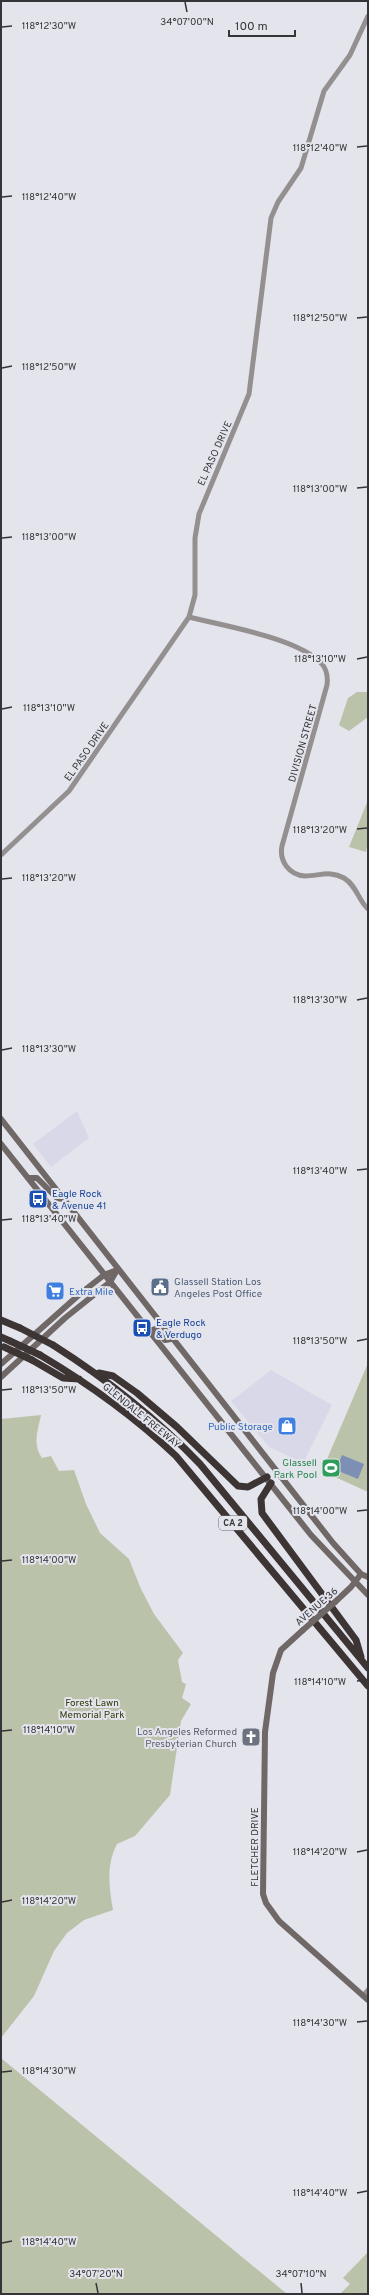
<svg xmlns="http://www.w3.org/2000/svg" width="369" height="2295" viewBox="0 0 369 2295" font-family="Overpass,sans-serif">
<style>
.built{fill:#d9d8e9}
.green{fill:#bac3a9}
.water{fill:#7e8fb5}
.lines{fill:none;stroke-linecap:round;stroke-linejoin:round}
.tertiary{stroke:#959090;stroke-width:5}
.secondary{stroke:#6f6867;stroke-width:6}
.motorway{stroke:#3d3434;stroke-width:7}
.secondary-bridge{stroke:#6f6867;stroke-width:6}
.motorway-bridge{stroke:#3d3434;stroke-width:7}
.ticks{fill:none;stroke:#353539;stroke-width:1.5}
.labels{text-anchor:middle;stroke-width:4;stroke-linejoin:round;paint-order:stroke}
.shield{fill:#e4e4ed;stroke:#6a6a6f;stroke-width:1}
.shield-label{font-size:9px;font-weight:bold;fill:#353539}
.street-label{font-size:10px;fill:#353539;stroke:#e4e4ed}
.transit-label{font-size:10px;fill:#164399;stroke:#e4e4ed;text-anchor:start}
.service-label{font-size:10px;fill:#4e5e75;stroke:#e4e4ed;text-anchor:start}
.shop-label{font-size:10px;fill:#366cbe;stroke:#e4e4ed;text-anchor:start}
.leisure-label{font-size:10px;fill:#27864d;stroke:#e4e4ed;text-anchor:end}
.park-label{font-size:10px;fill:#2f3b0a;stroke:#e4e4ed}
.worship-label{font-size:10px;fill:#5b616d;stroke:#e4e4ed;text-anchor:end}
.ticks-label{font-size:10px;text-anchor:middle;fill:#353539;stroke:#e4e4ed;stroke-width:4;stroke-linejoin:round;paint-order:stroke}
</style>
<rect width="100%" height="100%" fill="#e4e4ed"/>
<path class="built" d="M 77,1111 L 89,1138 L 51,1167 L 33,1144 Z
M 271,1370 L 332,1405 L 303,1463 L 269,1447 L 231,1401 Z"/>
<path class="green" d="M 357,692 L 368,692 L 368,717 L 349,731 L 339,725 L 348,698 Z
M 368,800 L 368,841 L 366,852 L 349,847 Z
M 368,1363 L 368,1492 L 322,1471 Z
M 41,1415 C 38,1430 32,1444 42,1458 L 51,1456 L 59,1471 L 74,1470 L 86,1504 L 100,1533 L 129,1559 L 141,1589 L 154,1614 L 183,1653 L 178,1660 L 182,1682 L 186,1684 L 182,1698 L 191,1704 L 181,1721 L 170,1795 L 135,1836 L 117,1844 C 106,1865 109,1887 113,1910 L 84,1920 L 67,1933 L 54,1951 L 34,1996 L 1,2038 L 1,1419 Z
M 1,2058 L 287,2294 L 1,2294 Z
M 368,2252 L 368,2294 L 340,2294 L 350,2284 L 343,2278 Z"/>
<path class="water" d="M 342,1455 L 364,1464 L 358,1479 L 336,1470 Z"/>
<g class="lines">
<path class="tertiary" d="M 189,617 C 224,626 299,638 322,664 C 327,670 328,677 327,685 L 282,846 C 279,861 289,875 305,876 C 319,876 330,870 344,878 C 357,886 358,900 368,909
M 1,855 L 69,791 L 189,617 L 195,595 L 195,538 L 199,514 L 249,394 L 271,218 L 278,202 L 301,168 L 324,91 L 350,55 L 368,16
M 363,1996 L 368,1990"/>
<path class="secondary" d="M 1,1119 L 333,1543 L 361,1574 L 368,1577
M 1,1144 L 311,1535 L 368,1595
M 28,1178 L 37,1178 L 57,1198 L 63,1199
M 149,1331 L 156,1329 L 165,1340 L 171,1339
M 1,1364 L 81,1293 L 104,1275 L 117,1270
M 1,1377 L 65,1318 L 110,1282 L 117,1270
M 335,1602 L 351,1587 L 361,1574
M 303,1630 L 281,1650 L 273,1673 L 265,1732 L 263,1894 L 266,1903 L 279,1921 L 368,2000"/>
<path class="motorway" d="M 1,1320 L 20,1328
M 1,1337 L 10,1341
M 53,1345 C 108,1380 154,1416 200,1464 L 368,1668
M 40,1355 C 89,1384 135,1417 176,1456 L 368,1686
M 32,1360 L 63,1378 L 79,1379
M 99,1373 L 113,1376 L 137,1393 L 177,1427 L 238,1486 L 248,1487 L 267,1477
M 271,1483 L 261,1499 L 262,1513 L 356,1640 L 361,1657"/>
<path class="secondary-bridge" d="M 303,1630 L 335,1602"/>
<path class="motorway-bridge" d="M 20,1328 L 53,1345
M 10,1341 L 40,1355
M 4,1347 L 32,1360"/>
</g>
<path class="ticks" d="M 185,2 L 187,12M 2,27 L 12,26M 357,147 L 367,146M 2,197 L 12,196M 357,318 L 367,317M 2,368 L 12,366M 357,488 L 367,487M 2,538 L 12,537M 357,659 L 367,657M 2,709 L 12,707M 357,829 L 367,828M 2,879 L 12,878M 357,1000 L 367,998M 2,1050 L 12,1048M 357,1170 L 367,1169M 2,1220 L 12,1219M 357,1341 L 367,1339M 2,1390 L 12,1389M 357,1511 L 367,1510M 2,1561 L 12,1560M 357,1681 L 367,1680M 2,1731 L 12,1730M 357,1852 L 367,1850M 2,1902 L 12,1900M 357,2022 L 367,2021M 2,2072 L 12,2071M 357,2193 L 367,2191M 2,2243 L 12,2241M 96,2283 L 98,2293M 301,2283 L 302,2293"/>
<defs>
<symbol id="bus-square" viewBox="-11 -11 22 22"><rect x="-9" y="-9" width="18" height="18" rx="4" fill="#1a4fb4" stroke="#e4e4ed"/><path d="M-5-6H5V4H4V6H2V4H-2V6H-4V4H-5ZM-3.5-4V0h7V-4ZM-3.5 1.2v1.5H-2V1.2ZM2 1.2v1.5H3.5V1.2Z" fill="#fff"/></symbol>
<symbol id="civic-square" viewBox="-11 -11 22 22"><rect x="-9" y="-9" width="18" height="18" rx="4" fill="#5c6f8a" stroke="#e4e4ed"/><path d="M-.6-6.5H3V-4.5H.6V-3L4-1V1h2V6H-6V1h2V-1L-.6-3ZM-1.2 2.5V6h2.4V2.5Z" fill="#fff"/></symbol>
<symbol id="supermarket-square" viewBox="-11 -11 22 22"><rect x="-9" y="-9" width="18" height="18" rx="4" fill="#3f7fe0" stroke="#e4e4ed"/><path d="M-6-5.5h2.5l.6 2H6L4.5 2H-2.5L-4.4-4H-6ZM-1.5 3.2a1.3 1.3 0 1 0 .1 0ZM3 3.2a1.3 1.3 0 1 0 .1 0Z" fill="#fff"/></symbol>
<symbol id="shop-square" viewBox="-11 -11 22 22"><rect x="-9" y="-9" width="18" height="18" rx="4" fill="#3f7fe0" stroke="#e4e4ed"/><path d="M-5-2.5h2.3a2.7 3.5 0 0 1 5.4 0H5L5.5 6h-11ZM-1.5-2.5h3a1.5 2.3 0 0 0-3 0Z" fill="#fff"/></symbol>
<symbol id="stadium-square" viewBox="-11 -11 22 22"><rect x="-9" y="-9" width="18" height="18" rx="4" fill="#2e9e5b" stroke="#e4e4ed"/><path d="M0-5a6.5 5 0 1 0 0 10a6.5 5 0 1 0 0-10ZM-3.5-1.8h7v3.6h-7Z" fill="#fff"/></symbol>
<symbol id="church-square" viewBox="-11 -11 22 22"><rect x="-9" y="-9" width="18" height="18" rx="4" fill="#6b7280" stroke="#e4e4ed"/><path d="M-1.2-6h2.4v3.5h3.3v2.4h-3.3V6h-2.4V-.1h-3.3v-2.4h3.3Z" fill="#fff"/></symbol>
</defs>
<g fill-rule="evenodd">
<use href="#bus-square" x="27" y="1188" width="22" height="22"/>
<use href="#civic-square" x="149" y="1276" width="22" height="22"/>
<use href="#supermarket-square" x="44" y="1280" width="22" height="22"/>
<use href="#bus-square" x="131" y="1317" width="22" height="22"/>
<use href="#shop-square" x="276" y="1415" width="22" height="22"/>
<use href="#stadium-square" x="320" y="1457" width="22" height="22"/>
<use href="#church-square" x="240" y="1726" width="22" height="22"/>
</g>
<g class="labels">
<rect class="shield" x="219" y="1516" width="28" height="14" rx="3"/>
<g class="shield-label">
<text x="233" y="1526">CA 2</text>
</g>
<g class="street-label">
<text transform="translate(214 453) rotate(-66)" y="4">EL PASO DRIVE</text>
<text transform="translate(302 743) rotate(-74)" y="4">DIVISION STREET</text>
<text transform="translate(86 751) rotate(-55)" y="4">EL PASO DRIVE</text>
<text transform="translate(142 1415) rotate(39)" y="4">GLENDALE FREEWAY</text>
<text transform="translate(316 1606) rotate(-41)" y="4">AVENUE 36</text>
<text transform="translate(254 1847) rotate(-90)" y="4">FLETCHER DRIVE</text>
</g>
<g class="transit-label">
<text x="52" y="1197">Eagle Rock<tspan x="52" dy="12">&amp; Avenue 41</tspan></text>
<text x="156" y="1326">Eagle Rock<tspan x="156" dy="12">&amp; Verdugo</tspan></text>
</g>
<g class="service-label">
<text x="174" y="1285">Glassell Station Los<tspan x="174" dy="12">Angeles Post Office</tspan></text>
</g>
<g class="shop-label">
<text x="69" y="1295">Extra Mile</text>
<text x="273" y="1430" text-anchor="end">Public Storage</text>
</g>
<g class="leisure-label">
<text x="317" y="1466">Glassell<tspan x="317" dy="12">Park Pool</tspan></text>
</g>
<g class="park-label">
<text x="92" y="1706">Forest Lawn<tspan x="92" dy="12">Memorial Park</tspan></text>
</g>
<g class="worship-label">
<text x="237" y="1735">Los Angeles Reformed<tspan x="237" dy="12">Presbyterian Church</tspan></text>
</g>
</g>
<g class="ticks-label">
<text x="187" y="25">34°07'00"N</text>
<text x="49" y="29">118°12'30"W</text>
<text x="320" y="151">118°12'40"W</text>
<text x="49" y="200">118°12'40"W</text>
<text x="320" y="321">118°12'50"W</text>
<text x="49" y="370">118°12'50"W</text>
<text x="320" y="492">118°13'00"W</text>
<text x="49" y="540">118°13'00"W</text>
<text x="320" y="662">118°13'10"W</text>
<text x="49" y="711">118°13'10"W</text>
<text x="320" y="833">118°13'20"W</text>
<text x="49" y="881">118°13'20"W</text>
<text x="320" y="1003">118°13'30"W</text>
<text x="49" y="1052">118°13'30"W</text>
<text x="320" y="1174">118°13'40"W</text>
<text x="49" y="1222">118°13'40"W</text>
<text x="320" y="1344">118°13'50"W</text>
<text x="49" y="1393">118°13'50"W</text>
<text x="320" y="1514">118°14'00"W</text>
<text x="49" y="1563">118°14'00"W</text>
<text x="320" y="1685">118°14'10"W</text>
<text x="49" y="1733">118°14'10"W</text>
<text x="320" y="1855">118°14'20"W</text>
<text x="49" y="1904">118°14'20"W</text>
<text x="320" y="2026">118°14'30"W</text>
<text x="49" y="2074">118°14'30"W</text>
<text x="320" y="2196">118°14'40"W</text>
<text x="49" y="2245">118°14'40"W</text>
<text x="96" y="2277">34°07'20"N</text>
<text x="301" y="2277">34°07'10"N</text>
</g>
<rect width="369" height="2295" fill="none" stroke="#353539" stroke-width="4"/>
<path d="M229 30v6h66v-6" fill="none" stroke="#353539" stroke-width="2"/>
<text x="235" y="30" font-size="12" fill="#353539" stroke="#e4e4ed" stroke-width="3" paint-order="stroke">100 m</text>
</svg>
